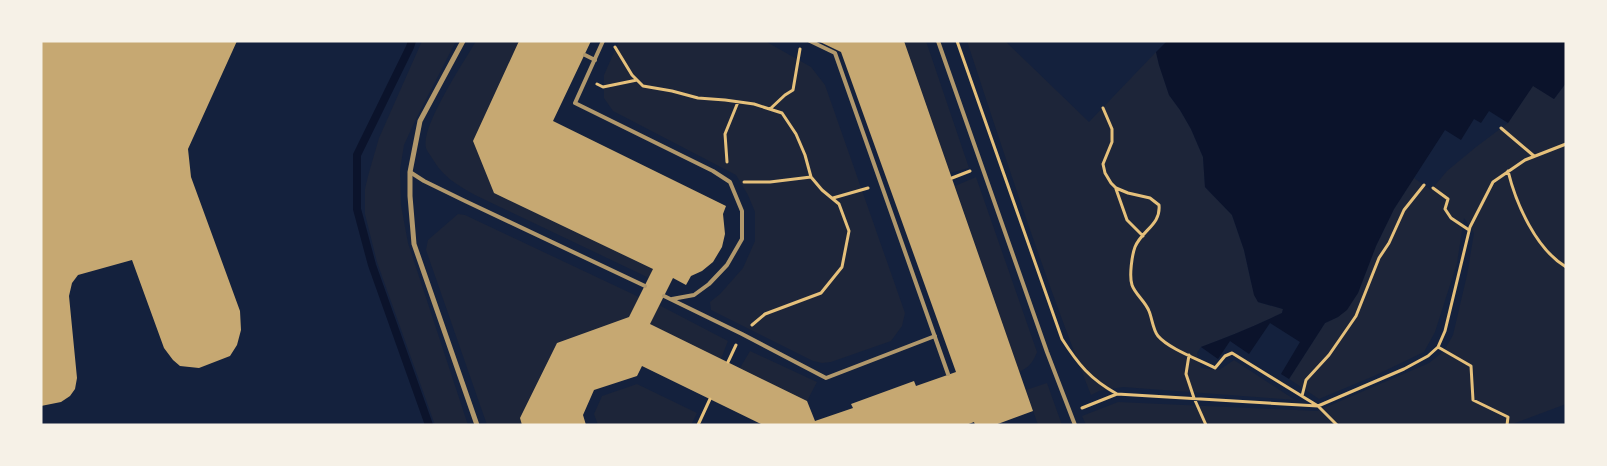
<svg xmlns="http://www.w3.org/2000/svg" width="1607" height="466" viewBox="0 0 1607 466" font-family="'PT Sans',sans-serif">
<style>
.green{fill:#1d2539}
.water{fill:#0b132b}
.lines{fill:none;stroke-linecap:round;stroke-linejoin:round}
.stream{stroke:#0b132b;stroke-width:8}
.building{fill:#c6a872}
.path{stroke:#e5c07b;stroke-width:3}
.service{stroke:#b1986c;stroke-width:4}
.minor{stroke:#b1986c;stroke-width:5}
</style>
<rect width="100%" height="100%" fill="#14213d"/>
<path class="green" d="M 422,41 L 456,41 L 415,121 L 404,145 L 400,170 L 401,205 L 408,243 L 468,425 L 435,425 L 377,262 L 365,214 L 365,189 L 368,176 L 379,138 Z
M 476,41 L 519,41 L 473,141 L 494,193 L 653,269 L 649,278 L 475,195 C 456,184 444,178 432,158 C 430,155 427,151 426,148 C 420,127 464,62 476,41 Z
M 619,41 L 765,41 L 811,67 L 825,85 L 905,313 L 902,326 L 891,341 L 831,362 L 822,363 L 813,361 L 711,310 L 710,302 L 720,294 L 743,268 L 755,241 L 755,212 L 748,195 L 736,175 L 613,111 L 604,98 L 604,75 Z
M 904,41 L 926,41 L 969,168 L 950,173 Z
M 967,41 L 1005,41 L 1089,122 L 1156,52 L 1159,65 L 1169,95 L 1180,110 L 1191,129 L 1203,157 L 1205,187 L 1232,215 L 1244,250 L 1251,282 L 1258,302 L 1283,309 L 1282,313 C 1255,326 1228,337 1201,347 L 1197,353 L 1201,368 L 1219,370 L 1234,360 L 1295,400 L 1123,387 L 1099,391 L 1091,395 C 1045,279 1006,160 967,41 Z
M 1566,83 L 1566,404 L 1510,425 L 1086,425 L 1082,416 L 1118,402 L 1317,411 L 1429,363 L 1444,351 L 1453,335 L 1467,275 L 1474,233 L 1464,218 L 1457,263 L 1435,332 L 1424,352 L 1374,376 L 1319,399 L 1289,379 L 1325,323 L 1338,317 L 1358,293 L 1376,246 L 1394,209 L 1414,178 L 1431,190 L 1447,171 L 1476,147 L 1508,123 L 1533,85 L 1554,99 Z
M 976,177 L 1037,352 C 1033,363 1029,367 1019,372 L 955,186 Z
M 458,214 L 465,215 L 639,297 L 629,317 L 557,343 L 520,418 L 522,425 L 487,425 L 426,250 L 428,240 Z
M 659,305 L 728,341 L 721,359 L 650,324 Z
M 750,351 L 817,382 L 807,401 L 740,368 Z
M 1047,383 L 1062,425 L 1038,425 L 1026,390 Z
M 637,384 L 697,413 L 691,425 L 598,425 L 594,414 L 602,396 Z"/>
<path class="water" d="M 1167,41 L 1566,41 L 1566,83 L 1554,99 L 1533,86 L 1508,123 L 1489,111 L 1481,123 L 1474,119 L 1461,140 L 1445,130 L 1394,209 L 1376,246 L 1358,293 L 1347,310 L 1338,317 L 1325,323 L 1289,379 L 1281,374 L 1300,342 L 1270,323 L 1249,354 L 1230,341 L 1218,359 L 1201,347 C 1228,337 1255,326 1282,313 L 1283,309 L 1258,302 L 1254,295 L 1244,250 L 1232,215 L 1205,187 L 1203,157 L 1191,129 L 1180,110 L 1169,95 L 1159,65 L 1156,52 Z"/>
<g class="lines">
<path class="stream" d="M 412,41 L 410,47 L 357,155 L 357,209 L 372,265 L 429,425"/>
</g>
<path class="building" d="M 41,41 L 237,41 L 188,149 L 191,177 L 240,311 L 241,330 L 237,345 L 230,356 L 199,368 L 180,366 L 173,360 L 164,348 L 132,260 L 78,275 L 72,283 L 69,296 L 77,378 L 75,389 L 70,396 L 61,402 L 41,406 Z
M 519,41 L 591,41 L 553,121 L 726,206 L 723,214 L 725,234 L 722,247 L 713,262 L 702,271 L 691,276 L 686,285 L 673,278 L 650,324 L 807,401 L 815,421 L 853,408 L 851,404 L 914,381 L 916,386 L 956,372 L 841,52 L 818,41 L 904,41 L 1033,411 L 995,425 L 975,425 L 974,422 L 966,425 L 763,425 L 642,366 L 637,376 L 594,390 L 583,415 L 586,425 L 522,425 L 520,418 L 557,343 L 629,317 L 653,269 L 494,193 L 473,141 Z"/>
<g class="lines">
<path class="path" d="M 957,41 L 1062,339 C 1078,364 1090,379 1117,394 L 1318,406 L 1404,369 L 1428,356 L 1438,347 L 1445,331 L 1470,227 L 1493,182 L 1525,160 L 1566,144
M 615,47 L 632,75 L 643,86 L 672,91 L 698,98 L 725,100 L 754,104 L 782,113 L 796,134 L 805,155 L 811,177 L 822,190 L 839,204 L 849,231 L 842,267 L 821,293 L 765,314 L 752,325
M 597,84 L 603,87 L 637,80
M 1103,108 L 1112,129 L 1112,142 L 1103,164 L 1105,173 L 1111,183 L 1116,188 L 1128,193 L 1150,198 L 1159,205 C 1161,225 1142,230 1135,247 C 1132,255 1129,276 1132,285 C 1135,294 1145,301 1149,311 C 1152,318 1153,330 1158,336 C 1169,349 1200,360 1215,368 L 1225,356 L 1232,353 L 1318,406 L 1337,425
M 770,109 L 785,95 L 793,90 L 800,49
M 1501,128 L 1534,156
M 727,162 L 725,134 L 738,102
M 1508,171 C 1516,204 1536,249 1566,267
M 952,178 L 970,171
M 744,182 L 770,182 L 811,177
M 1433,188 L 1448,199 L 1445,209 L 1451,218 L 1469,230
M 1116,189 L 1127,220 L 1143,236
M 833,198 L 868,188
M 1438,347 L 1471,366 L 1473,400 L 1508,417 L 1507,425
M 1189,355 L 1186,374 L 1194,398 L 1206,425
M 728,362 L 736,345
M 1302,396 L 1306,380 L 1329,355 L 1356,316 L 1379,258 L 1389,243 L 1404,210 L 1424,185
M 1082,408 L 1117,394
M 698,425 L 710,399"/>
<path class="service" d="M 603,41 L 575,103 L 713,171 L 730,182 L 742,211 L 742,239 L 727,265 L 709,284 L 694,295 L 672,299
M 810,41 L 835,53 L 948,374
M 938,41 L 1047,352 L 1075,425
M 585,55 L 595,60
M 410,172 L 424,181 L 465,201 L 645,286
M 664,296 L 742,334 L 826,378 L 935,336"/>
<path class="minor" d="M 463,41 L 420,121 L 410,172 L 410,196 L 414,244 L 477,425"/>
</g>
<rect width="1607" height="466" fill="none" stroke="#f6f1e7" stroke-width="85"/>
</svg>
